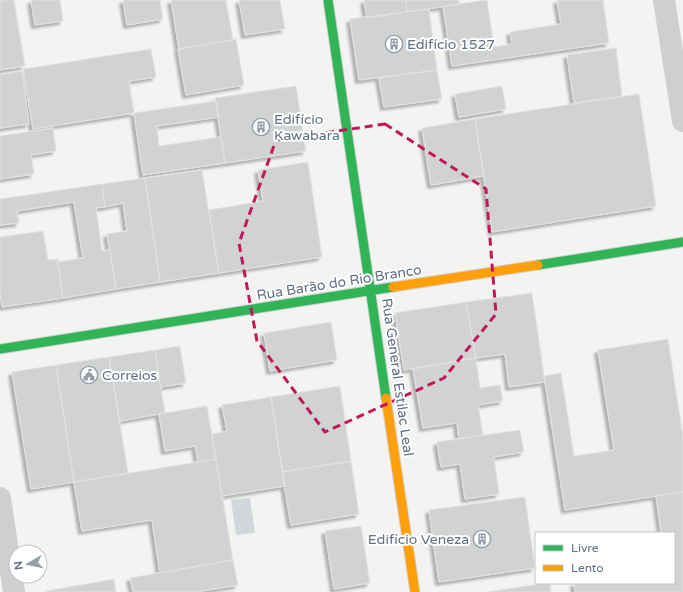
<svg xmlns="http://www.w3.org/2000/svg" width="683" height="592" viewBox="0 0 683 592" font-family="'Varela Round',sans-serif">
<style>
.water{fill:#d1d7db}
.building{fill:#d1d2d2;stroke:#e2e3e1;filter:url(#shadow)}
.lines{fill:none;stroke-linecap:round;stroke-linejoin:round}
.fast-casing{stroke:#d0d2d3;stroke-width:11}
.slow-casing{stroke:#d0d2d3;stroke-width:11}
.street{stroke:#cecfd0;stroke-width:22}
.fast{stroke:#30b455;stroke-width:9}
.slow{stroke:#ff9f0a;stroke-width:9}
.marked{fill:none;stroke:#c2185b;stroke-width:3;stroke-dasharray:8 5;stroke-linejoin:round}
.labels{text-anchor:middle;stroke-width:4;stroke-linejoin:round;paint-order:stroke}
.poi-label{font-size:14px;fill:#606f84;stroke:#fff;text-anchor:start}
.street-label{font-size:14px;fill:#606f84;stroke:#fff}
</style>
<defs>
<filter id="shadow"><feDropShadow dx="-3.5" dy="3.5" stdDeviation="1" flood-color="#0004"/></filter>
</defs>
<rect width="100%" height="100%" fill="#f3f4f1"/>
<path class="water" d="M 250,498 L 255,533 L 236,535 L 231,500 Z"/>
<path class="building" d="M 0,0 L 14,0 L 25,66 L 0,70 Z
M 31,0 L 60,0 L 63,21 L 35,25 Z
M 123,0 L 160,0 L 163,19 L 127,25 Z
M 171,0 L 226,0 L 233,40 L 179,49 Z
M 239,0 L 280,0 L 285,29 L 245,35 Z
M 364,0 L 406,0 L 407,12 L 367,18 Z
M 406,0 L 459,0 L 460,4 L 407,12 Z
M 487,0 L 494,47 L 512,44 L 510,32 L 561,24 L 557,0 L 603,0 L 609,43 L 452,66 L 443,6 Z
M 429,9 L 437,70 L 359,80 L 350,19 Z
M 236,39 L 244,85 L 186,95 L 178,49 Z
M 616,48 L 622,96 L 574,103 L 567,55 Z
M 151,49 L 156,77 L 129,81 L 134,113 L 33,129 L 23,69 Z
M 437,70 L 442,99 L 384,107 L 379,78 Z
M 22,71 L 29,124 L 0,128 L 0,75 Z
M 296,86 L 306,151 L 225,163 L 215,98 Z
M 502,86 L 506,109 L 459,117 L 455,94 Z
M 639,94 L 656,206 L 492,232 L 475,119 Z
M 216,101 L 219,117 L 157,126 L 159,146 L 221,137 L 225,163 L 143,175 L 134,113 Z
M 475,119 L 484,176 L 431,185 L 422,128 Z
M 53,128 L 56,151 L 31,155 L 34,174 L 0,179 L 0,136 Z
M 308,162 L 322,257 L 219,273 L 209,210 L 263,201 L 258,170 Z
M 202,170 L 219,273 L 160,282 L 145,178 Z
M 145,178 L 160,282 L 116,289 L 107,234 L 127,231 L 123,203 L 105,207 L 102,184 Z
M 102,184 L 105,207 L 96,208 L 102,251 L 110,250 L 116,289 L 63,298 L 57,262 L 83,258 L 74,202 L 17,211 L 19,223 L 0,225 L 0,199 Z
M 43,231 L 48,260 L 58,259 L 63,298 L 2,307 L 0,292 L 0,237 Z
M 532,293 L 545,382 L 509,387 L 505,354 L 476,358 L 466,302 Z
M 466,302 L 476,358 L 404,370 L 395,313 Z
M 331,322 L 337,360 L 270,371 L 264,333 Z
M 668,339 L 683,437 L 683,492 L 565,510 L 544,376 L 561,373 L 574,456 L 614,450 L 598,350 Z
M 180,346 L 186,383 L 160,387 L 155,350 Z
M 155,350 L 165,413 L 120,421 L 109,357 Z
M 109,357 L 128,473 L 74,482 L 56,365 Z
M 476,358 L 480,388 L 500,385 L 503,401 L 478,405 L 483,435 L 459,439 L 457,423 L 423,428 L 413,369 Z
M 56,365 L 74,482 L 31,489 L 12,372 Z
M 340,386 L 351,461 L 282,472 L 271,397 Z
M 271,397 L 285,486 L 222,496 L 212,434 L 227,431 L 222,405 Z
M 207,406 L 216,459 L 198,462 L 195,446 L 165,451 L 159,414 Z
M 520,430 L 524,452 L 494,457 L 499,494 L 465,499 L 460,464 L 441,467 L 437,442 Z
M 216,459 L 233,560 L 160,573 L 152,520 L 82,531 L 74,482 Z
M 351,461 L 359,514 L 291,525 L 282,472 Z
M 683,492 L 683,592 L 575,592 L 574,583 L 674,583 L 674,533 L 661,533 L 656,496 Z
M 525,497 L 535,568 L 439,582 L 429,510 Z
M 361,526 L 370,583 L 334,589 L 325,531 Z
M 233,560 L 238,585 L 196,592 L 133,592 L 130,578 Z
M 114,579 L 116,592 L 46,592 L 46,591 Z
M 550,583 L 551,592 L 487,592 L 547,583 Z"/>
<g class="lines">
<defs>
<path id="fast" d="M 328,0 L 386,398
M 538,265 L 683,242
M 0,349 L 393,287"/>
<path id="slow" d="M 393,287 L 538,265
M 386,398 L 415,592"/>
</defs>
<use href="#fast" class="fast-casing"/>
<use href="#slow" class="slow-casing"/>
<path class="street" d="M 664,0 L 683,121
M 0,498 L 14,592"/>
<use href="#fast" class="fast"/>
<use href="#slow" class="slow"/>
</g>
<path class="marked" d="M 385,124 L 486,189 L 496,314 L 444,378 L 325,432 L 257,341 L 239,243 L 276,140 Z"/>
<defs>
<symbol id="building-ring" viewBox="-11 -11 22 22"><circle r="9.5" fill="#fff" stroke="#939eaa" stroke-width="1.5"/><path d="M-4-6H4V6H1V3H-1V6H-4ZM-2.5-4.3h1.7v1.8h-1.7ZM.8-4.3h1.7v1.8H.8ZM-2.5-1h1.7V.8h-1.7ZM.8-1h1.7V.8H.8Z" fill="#939eaa"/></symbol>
<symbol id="civic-ring" viewBox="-11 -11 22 22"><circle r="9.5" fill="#fff" stroke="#939eaa" stroke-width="1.5"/><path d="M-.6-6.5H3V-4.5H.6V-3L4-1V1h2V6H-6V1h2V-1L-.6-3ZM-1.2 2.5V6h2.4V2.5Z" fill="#939eaa"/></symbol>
</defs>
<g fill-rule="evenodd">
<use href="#building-ring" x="384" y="34" width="20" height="20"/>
<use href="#building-ring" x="251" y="117" width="20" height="20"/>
<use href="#civic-ring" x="79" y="365" width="20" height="20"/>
<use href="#building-ring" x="472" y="529" width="20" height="20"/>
</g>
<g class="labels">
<g class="poi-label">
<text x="407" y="49">Edifício 1527</text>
<text x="274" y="124">Edifício<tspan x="274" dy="16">Kawabara</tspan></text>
<text x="102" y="380">Correios</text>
<text x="469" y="544" text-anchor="end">Edifício Veneza</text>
</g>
<g class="street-label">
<text transform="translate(339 282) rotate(-9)" y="5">Rua Barão do Rio Branco</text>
<text transform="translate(398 377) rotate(82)" y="5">Rua General Estilac Leal</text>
</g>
</g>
<rect x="535" y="532" width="140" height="52" fill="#ffffff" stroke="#bfc5ce"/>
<rect x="543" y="545" width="20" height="6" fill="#30b455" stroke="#bfc5ce"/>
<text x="571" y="552" font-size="12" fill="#606f84">Livre</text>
<rect x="543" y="565" width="20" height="6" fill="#ff9f0a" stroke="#bfc5ce"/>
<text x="571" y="572" font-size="12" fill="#606f84">Lento</text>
<g transform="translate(28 564) rotate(261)"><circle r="19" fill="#ffffff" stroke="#bfc5ce"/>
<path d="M0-3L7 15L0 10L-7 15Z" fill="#939eaa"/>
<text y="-6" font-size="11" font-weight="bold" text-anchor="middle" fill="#606f84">N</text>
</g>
</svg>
